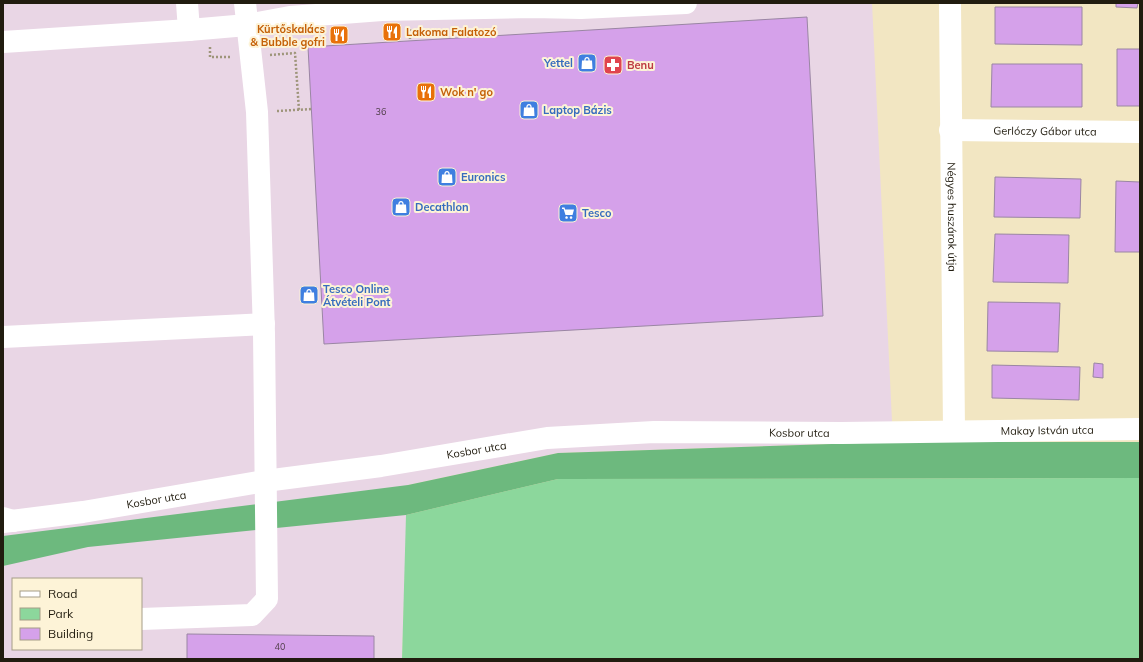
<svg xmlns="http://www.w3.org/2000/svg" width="1143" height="662" viewBox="0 0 1143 662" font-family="Mulish,sans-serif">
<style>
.commercial{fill:#e9d6e5;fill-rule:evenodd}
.green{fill:#8cd79c}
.forest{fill:#6db97e}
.building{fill:#d5a1ea;stroke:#9a86a3}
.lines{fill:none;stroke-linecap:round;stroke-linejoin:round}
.path{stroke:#9e957a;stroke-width:2.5;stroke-dasharray:2 2;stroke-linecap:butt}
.minor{stroke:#fff;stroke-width:22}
.major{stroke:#fff;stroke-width:22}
.labels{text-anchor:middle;stroke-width:4;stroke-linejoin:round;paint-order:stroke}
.number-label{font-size:9px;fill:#4e3d46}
.food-label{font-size:11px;font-weight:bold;fill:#c56008;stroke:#fdf3d7;text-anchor:start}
.shop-label{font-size:11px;font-weight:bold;fill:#366cbe;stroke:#fdf3d7;text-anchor:start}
.health-label{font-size:11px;font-weight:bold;fill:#be3a42;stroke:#fdf3d7;text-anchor:start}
.street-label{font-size:11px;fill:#211c0f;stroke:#fdf3d7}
</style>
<rect width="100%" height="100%" fill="#f2e6c2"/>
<path class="commercial" d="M 3,3 L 872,3 L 893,442 L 558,453 L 408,485 L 402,659 L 3,659 ZM 13,579 L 141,579 L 141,649 L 13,649 Z"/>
<path class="green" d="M 1140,478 L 1140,659 L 402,659 L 406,515 L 558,479 Z"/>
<path class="forest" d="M 893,442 L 1140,442 L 1140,478 L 558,479 L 406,515 L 88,547 L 3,566 L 3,536 L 408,485 L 558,453 Z"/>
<path class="building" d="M 1116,3 L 1138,3 L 1137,8 L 1116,7 Z
M 995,7 L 1082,7 L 1082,45 L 995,44 Z
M 807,17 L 823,316 L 324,344 L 308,47 Z
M 1117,49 L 1140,49 L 1140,106 L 1117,106 Z
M 992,64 L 1082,64 L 1082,107 L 991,107 Z
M 995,177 L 1081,179 L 1080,218 L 994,217 Z
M 1116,181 L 1140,182 L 1140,252 L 1115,252 Z
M 995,234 L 1069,235 L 1068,283 L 993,282 Z
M 988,302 L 1060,303 L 1058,352 L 987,351 Z
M 1094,363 L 1103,364 L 1103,378 L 1093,377 Z
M 992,365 L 1080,367 L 1079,400 L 992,398 Z
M 187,634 L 374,636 L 374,659 L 187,659 Z"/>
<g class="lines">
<path class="path" d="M 410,29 L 410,40
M 210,47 L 210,57 L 231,57
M 270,55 L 295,53 L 299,110
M 277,111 L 312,109"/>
<g class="minor">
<path d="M 187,3 L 189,30"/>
<path id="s1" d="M 950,3 L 954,431"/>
<path d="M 3,42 L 189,30 L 247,25 L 290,17 L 382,10 L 532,7 L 581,8 L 686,3"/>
<path id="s2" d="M 950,130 L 1140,132"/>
<path d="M 3,337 L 264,324"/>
<path id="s3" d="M 3,522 L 83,512 L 265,481 L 381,466 L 547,438 L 654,432 L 841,433 L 1140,429"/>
<path d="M 141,619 L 252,615 L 267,599 L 264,333 L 257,112 L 245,3"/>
</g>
<path class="major" d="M 3,518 L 13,521"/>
</g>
<defs>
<symbol id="restaurant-square" viewBox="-11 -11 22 22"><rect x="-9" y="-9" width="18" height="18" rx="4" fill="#e8710a" stroke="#fdf3d7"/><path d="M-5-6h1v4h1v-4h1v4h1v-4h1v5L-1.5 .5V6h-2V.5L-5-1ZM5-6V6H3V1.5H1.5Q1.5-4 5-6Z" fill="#fff"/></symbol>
<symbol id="shop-square" viewBox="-11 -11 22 22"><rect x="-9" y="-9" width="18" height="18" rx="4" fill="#3f7fe0" stroke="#fdf3d7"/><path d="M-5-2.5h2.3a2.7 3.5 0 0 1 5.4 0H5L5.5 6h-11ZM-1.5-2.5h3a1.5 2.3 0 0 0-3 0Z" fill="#fff"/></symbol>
<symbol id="pharmacy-square" viewBox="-11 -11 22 22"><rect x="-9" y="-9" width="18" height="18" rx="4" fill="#e0444e" stroke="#fdf3d7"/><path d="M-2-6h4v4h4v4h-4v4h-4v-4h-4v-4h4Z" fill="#fff"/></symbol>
<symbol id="supermarket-square" viewBox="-11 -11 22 22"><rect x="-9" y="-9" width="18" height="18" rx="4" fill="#3f7fe0" stroke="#fdf3d7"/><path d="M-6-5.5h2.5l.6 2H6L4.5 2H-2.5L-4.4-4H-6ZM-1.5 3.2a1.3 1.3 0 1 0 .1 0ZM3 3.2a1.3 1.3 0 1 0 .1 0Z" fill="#fff"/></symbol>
</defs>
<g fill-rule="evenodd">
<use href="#restaurant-square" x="381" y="21" width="22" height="22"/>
<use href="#restaurant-square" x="328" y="24" width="22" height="22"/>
<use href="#shop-square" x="576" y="52" width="22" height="22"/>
<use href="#pharmacy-square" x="602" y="54" width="22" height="22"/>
<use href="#restaurant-square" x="415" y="81" width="22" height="22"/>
<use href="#shop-square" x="518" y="99" width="22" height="22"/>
<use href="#shop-square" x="436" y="166" width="22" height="22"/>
<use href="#shop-square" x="390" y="196" width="22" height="22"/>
<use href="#supermarket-square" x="557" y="202" width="22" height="22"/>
<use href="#shop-square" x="298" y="284" width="22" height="22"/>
</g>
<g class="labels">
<g class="number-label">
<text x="381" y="115">36</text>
<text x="280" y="650">40</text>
</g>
<g class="food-label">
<text x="325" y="33" text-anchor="end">Kürtőskalács<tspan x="325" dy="13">&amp; Bubble gofri</tspan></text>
<text x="406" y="36">Lakoma Falatozó</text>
<text x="440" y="96">Wok n' go</text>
</g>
<g class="shop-label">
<text x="573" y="67" text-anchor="end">Yettel</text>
<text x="543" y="114">Laptop Bázis</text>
<text x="461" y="181">Euronics</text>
<text x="415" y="211">Decathlon</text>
<text x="582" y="217">Tesco</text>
<text x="323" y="293">Tesco Online<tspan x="323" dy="13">Átvételi Pont</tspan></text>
</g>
<g class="health-label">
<text x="627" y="69">Benu</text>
</g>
<g class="street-label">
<text dy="4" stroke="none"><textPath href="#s2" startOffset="95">Gerlóczy Gábor utca</textPath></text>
<text dy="4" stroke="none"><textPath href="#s1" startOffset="214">Négyes huszárok útja</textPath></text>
<text dy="4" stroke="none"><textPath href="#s3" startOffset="1051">Makay István utca</textPath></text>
<text dy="4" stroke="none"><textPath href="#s3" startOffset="803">Kosbor utca</textPath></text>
<text dy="4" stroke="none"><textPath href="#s3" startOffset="479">Kosbor utca</textPath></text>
<text dy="4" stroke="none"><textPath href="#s3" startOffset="155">Kosbor utca</textPath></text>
</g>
</g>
<rect width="1143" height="662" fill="none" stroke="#211c0f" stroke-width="8"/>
<rect x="12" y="578" width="130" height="72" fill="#fdf3d7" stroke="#a59d87"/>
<rect x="20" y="591" width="20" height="6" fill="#ffffff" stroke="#a59d87"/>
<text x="48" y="598" font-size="12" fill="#211c0f">Road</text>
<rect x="20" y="608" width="20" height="12" fill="#8cd79c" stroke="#a59d87"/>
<text x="48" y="618" font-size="12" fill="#211c0f">Park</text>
<rect x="20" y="628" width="20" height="12" fill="#d5a1ea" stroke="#a59d87"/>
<text x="48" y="638" font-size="12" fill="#211c0f">Building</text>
</svg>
